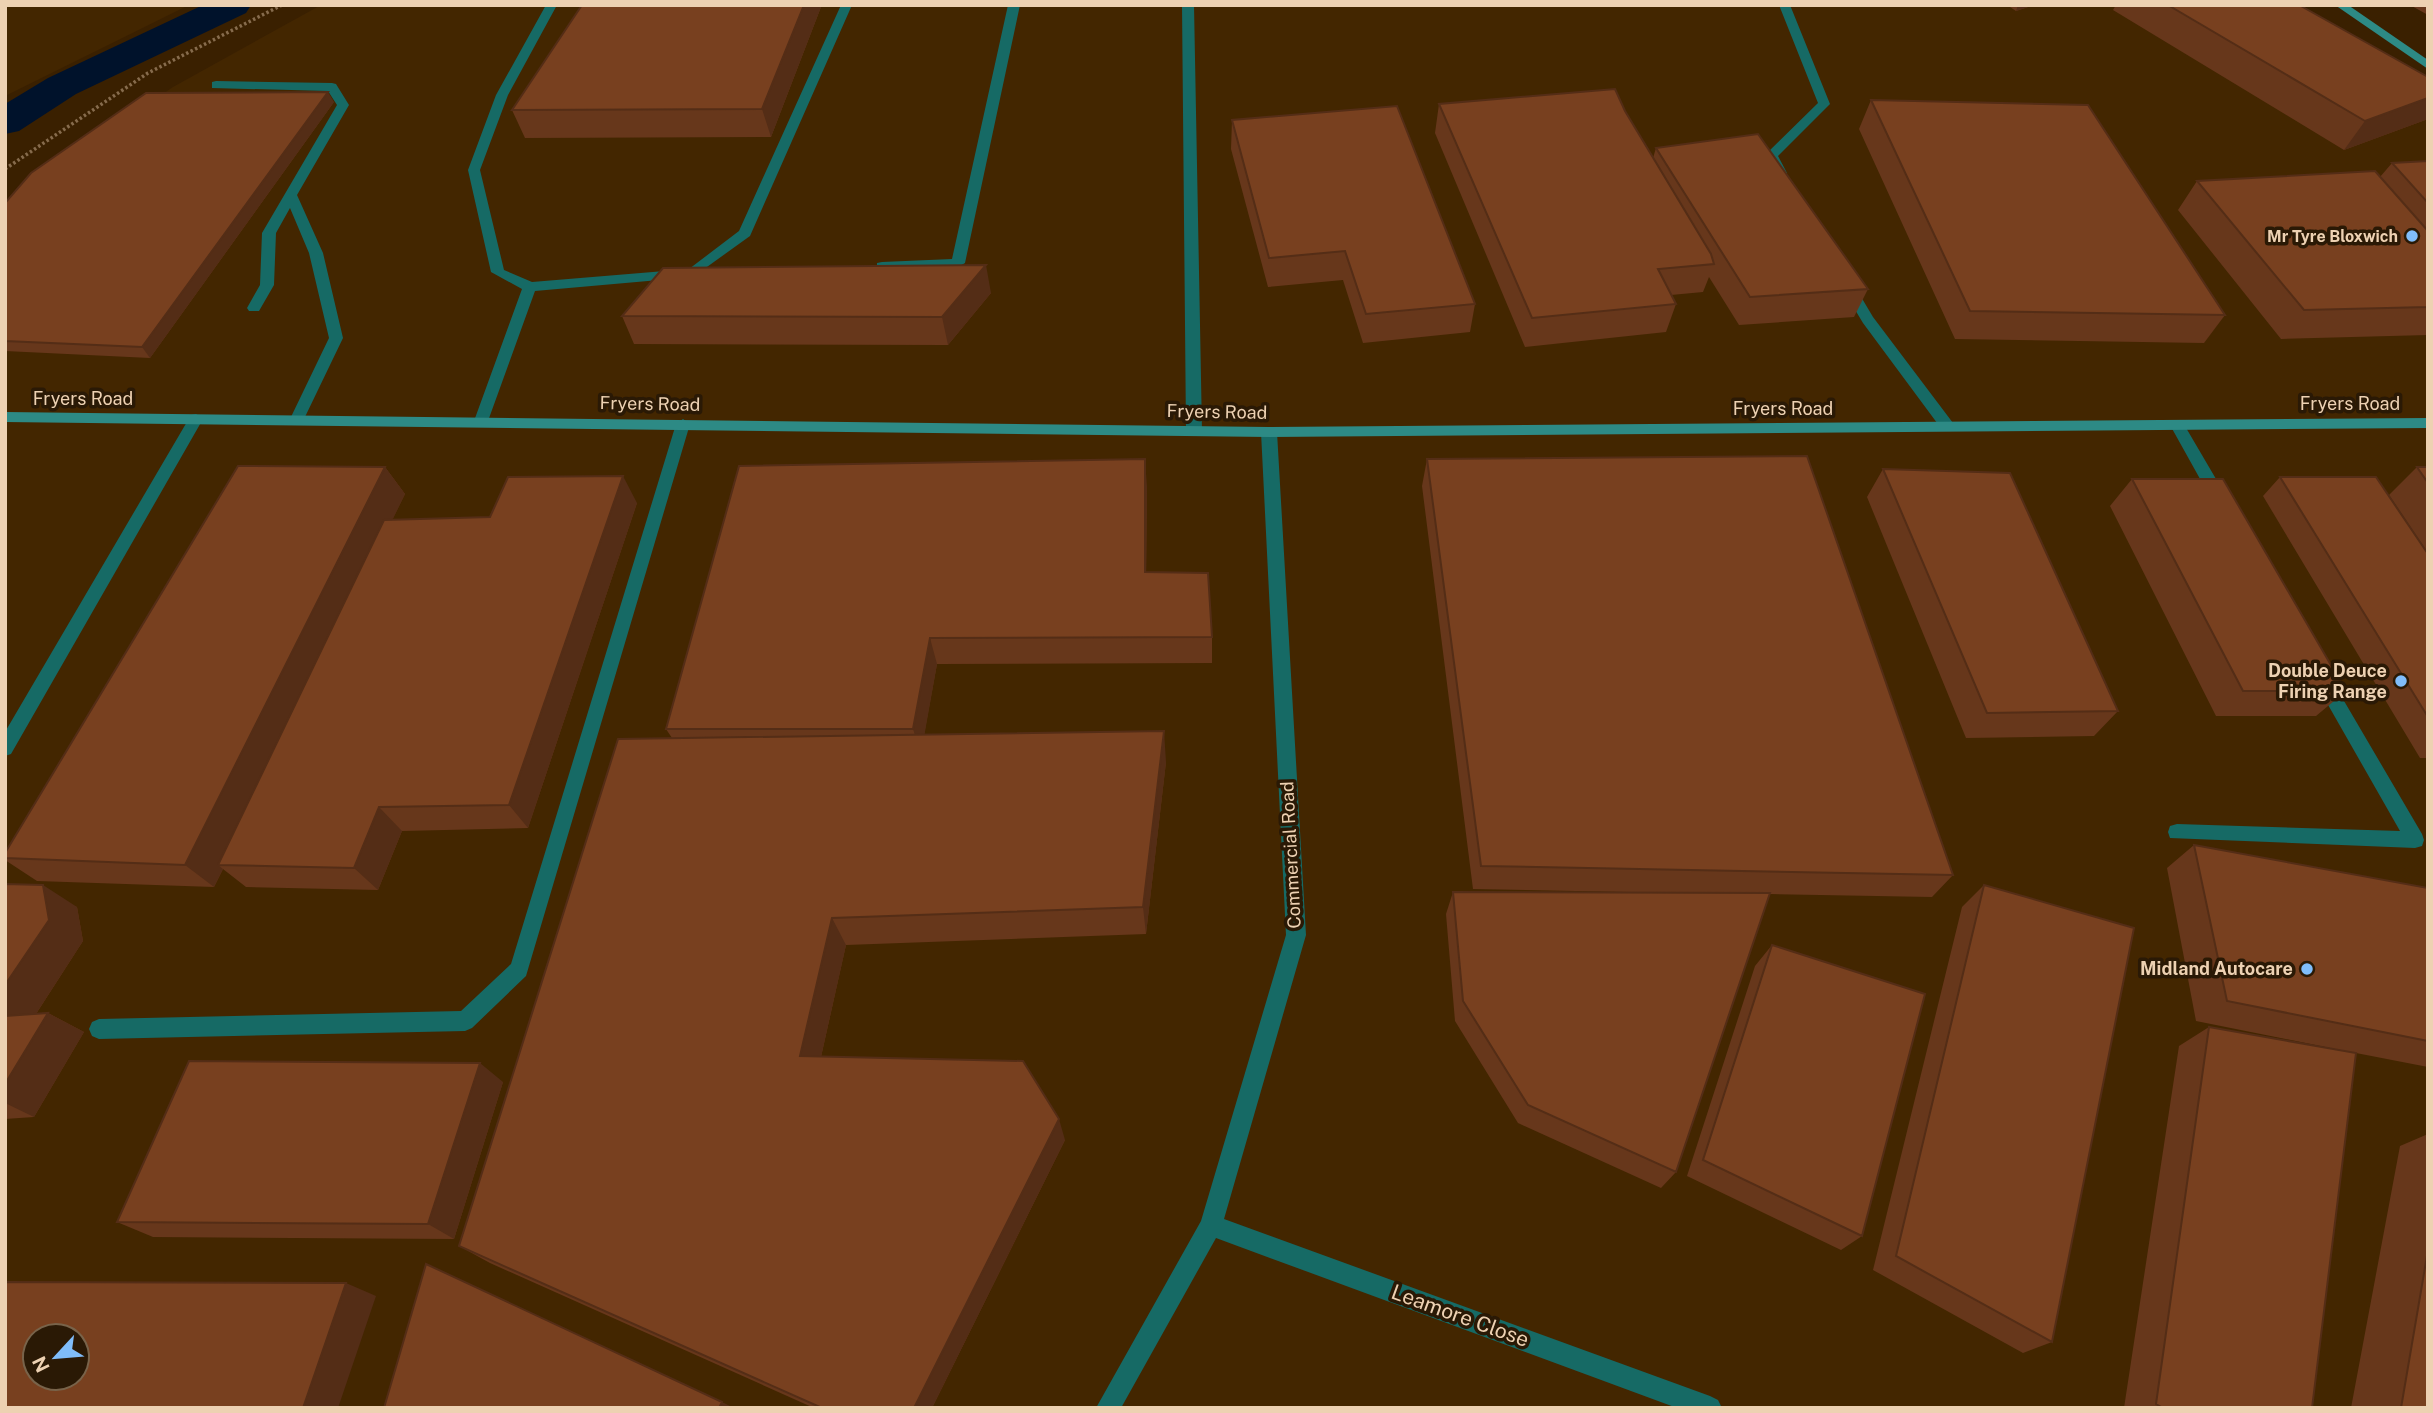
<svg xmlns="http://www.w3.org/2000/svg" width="2433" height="1413" viewBox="0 0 2433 1413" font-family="'Public Sans',sans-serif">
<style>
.built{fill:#432600;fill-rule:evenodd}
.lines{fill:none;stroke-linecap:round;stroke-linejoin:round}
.canal{fill:#00122b;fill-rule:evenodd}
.path{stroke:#866b4c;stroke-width:3.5;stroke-dasharray:2.5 2.5;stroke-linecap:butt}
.lane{fill:#166a65;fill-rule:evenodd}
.secondary{fill:#2d8a85;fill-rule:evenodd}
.wall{fill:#67371b}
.shaded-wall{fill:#542d16}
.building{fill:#78401f;stroke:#542d16;stroke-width:2;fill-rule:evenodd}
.poi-dot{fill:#80bdfa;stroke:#2a1905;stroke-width:2.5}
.labels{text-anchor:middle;stroke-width:7;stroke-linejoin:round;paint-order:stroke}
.far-poi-label{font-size:16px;font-weight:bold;fill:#edd1b2;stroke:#2a1905;text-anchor:end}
.street-label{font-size:18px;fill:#edd1b2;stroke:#2a1905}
.poi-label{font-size:18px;font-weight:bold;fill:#edd1b2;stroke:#2a1905;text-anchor:end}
.near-street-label{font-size:21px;fill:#edd1b2;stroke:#2a1905}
</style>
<rect width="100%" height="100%" fill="#3a2000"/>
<path class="built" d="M 5,5 L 189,5 L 5,96 Z
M 321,5 L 2290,5 L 2428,103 L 2428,1408 L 5,1408 L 5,202 L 173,87 ZM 35,1336 L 77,1336 L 77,1378 L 35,1378 Z"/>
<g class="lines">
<path class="canal" d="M 203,5 L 251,5 L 246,13 L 76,94 L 19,131 L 5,134 L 5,104 L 48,78 Z"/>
<path class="path" d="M 5,169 L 148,73 L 282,5"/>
<path class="lane" d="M 546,5 L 557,5 L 508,95 L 480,170 L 504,270 L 532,282 L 689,269 L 739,231 L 841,5 L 852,5 L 750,236 L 693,277 L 535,291 L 488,421 L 481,426 L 474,421 L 522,289 L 491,272 L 468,170 L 496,95 Z
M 1008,5 L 1020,5 L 965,263 L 958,267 L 877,269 L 877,263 L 882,262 L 952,259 Z
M 1182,5 L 1194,5 L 1202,431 L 1194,436 L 1186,431 Z
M 1779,5 L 1790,5 L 1830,104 L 1778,156 L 1787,173 L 1781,177 L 1777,176 L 1765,155 L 1818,103 Z
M 216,81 L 332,83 L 336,84 L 349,105 L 297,195 L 323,253 L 343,338 L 304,419 L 297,424 L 290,419 L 329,338 L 309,253 L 290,208 L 276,233 L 274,285 L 259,311 L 249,311 L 247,308 L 260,285 L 262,233 L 337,105 L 328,91 L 212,88 L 212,82 Z
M 1849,284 L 1854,285 L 1873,317 L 1953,423 L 1955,427 L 1953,431 L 1943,431 L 1863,323 L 1842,288 Z
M 196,414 L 203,419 L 11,754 L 5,756 L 5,732 L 191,415 Z
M 683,419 L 690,424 L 526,976 L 472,1028 L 465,1031 L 99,1039 L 92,1036 L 89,1029 L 92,1022 L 99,1019 L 461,1011 L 511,964 L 676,424 Z
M 2177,420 L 2182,421 L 2226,496 L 2228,500 L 2226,504 L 2214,504 L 2170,425 Z
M 1269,427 L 1277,432 L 1306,935 L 1224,1219 L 1710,1396 L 1718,1400 L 1722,1408 L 1677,1408 L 1216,1238 L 1121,1408 L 1096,1408 L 1201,1221 L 1286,935 L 1261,432 Z
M 2324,675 L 2330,677 L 2422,834 L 2424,840 L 2422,846 L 2415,848 L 2170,838 L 2168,832 L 2170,826 L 2177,824 L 2400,831 L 2315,682 L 2318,677 Z"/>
<path class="secondary" d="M 2335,5 L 2348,5 L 2428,60 L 2428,69 Z
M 5,412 L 1269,427 L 2428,418 L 2428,428 L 1269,437 L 5,422 Z"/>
</g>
<path class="wall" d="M 2007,5 L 2034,5 L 2016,11 Z
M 2116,5 L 2299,5 L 2428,77 L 2428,119 L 2344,150 L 2113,10 Z
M 2410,5 L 2428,5 L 2428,15 Z
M 821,7 L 771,137 L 525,138 L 512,110 Z
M 1871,100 L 2225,315 L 2204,343 L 1955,339 L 1859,129 Z
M 334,102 L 150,358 L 5,351 L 5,203 Z
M 1439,104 L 1625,111 L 1653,158 L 1656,148 L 1868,289 L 1854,317 L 1739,325 L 1709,277 L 1703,292 L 1671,295 L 1676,304 L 1666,332 L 1525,347 L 1435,133 Z
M 1232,120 L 1475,304 L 1470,332 L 1363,343 L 1343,280 L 1268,287 L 1231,149 Z
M 2428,161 L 2428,335 L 2281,339 L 2178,210 L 2197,181 L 2380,177 L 2392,163 Z
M 991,293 L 948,345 L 634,344 L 622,316 Z
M 1427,459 L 1953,875 L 1932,897 L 1770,894 L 1676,1172 L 1661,1188 L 1518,1123 L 1455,1021 L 1446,914 L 1453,892 L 1680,893 L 1473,889 L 1422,486 Z
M 385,467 L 405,494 L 392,520 L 490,517 L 637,503 L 528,828 L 402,831 L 378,890 L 246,887 L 223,869 L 214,887 L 37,881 L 5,860 L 5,853 Z
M 2417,467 L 2428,467 L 2428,553 L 2389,495 Z
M 1883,469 L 2118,711 L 2094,736 L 1966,738 L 1867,497 Z
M 2280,477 L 2428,554 L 2428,758 L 2420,758 L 2263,496 Z
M 2132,479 L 2346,691 L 2316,716 L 2216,716 L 2110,506 Z
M 1147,487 L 1146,572 L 1212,637 L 1212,663 L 937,664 L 924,735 L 1166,762 L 1146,934 L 846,945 L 821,1057 L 1065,1140 L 932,1408 L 814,1408 L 490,1263 L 459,1246 L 672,738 L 666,729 Z
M 2194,845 L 2428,888 L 2428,1067 L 2356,1053 L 2312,1408 L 2124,1408 L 2179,1046 L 2209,1027 L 2350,1052 L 2196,1021 L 2167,868 Z
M 5,884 L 77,907 L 83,941 L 36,1014 L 48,1013 L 84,1032 L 34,1117 L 5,1119 Z
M 1984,885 L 2052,1342 L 2023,1353 L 1873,1270 L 1962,907 Z
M 1772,945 L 1862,1236 L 1841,1250 L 1687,1176 L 1755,966 Z
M 503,1082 L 454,1239 L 153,1237 L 117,1222 Z
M 2428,1134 L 2428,1408 L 2351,1408 L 2400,1146 Z"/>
<path class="shaded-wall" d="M 804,5 L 820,5 L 821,7 L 771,137 L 762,109 Z
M 2018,5 L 2034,5 L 2016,11 Z
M 328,92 L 334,102 L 150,358 L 142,347 Z
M 2428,98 L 2428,119 L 2344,150 L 2365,121 Z
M 986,265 L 991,293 L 948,345 L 942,317 Z
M 1145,459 L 1147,487 L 1146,599 L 1145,572 Z
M 385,467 L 405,494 L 225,865 L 218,865 L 223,869 L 214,887 L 185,865 Z
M 623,476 L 637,503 L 528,828 L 509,805 Z
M 930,638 L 937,664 L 921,754 L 913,729 Z
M 1164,731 L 1166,762 L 1146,934 L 1143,907 Z
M 379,807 L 402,831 L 378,890 L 354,868 Z
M 43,885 L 77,907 L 83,941 L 21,1037 L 5,1028 L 5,985 Z
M 832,918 L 846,945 L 816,1079 L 800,1056 Z
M 48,1013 L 84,1032 L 34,1117 L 5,1103 L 5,1084 Z
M 480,1063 L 503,1082 L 454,1239 L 428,1224 Z
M 1059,1119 L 1065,1140 L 932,1408 L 914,1408 Z
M 346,1283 L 376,1296 L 338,1408 L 303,1408 Z
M 722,1402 L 734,1408 L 719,1408 Z"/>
<path class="building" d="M 582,5 L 804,5 L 762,109 L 512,110 Z
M 2168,5 L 2299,5 L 2428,77 L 2428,98 L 2365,121 Z
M 1615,89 L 1625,111 L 1711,254 L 1714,264 L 1658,269 L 1676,304 L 1532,318 L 1439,104 Z
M 328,92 L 142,347 L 5,341 L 5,203 L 31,173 L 146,93 Z
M 1871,100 L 2088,105 L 2225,315 L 1970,311 Z
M 1397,106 L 1475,304 L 1366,314 L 1345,251 L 1269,258 L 1232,120 Z
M 1758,134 L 1868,289 L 1750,297 L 1656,148 Z
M 2428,161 L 2428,203 L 2392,163 Z
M 2375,171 L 2428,231 L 2428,307 L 2304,310 L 2197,181 Z
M 986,265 L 942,317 L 622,316 L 663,268 Z
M 1807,456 L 1953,875 L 1481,866 L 1427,459 Z
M 1145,459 L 1145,572 L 1208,573 L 1212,637 L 930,638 L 913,729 L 666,729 L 739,466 Z
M 238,466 L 385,467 L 185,865 L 5,858 L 5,853 Z
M 2417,467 L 2428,467 L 2428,483 Z
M 1883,469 L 2010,473 L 2118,711 L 1987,713 Z
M 623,476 L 509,805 L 379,807 L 354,868 L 218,865 L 384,520 L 490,517 L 508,477 Z
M 2280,477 L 2376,477 L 2428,554 L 2428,717 Z
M 2132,479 L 2223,479 L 2346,691 L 2243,691 Z
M 1164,731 L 1143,907 L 832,918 L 800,1056 L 1023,1061 L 1059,1119 L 914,1408 L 822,1408 L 459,1246 L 618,739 Z
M 2194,845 L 2428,888 L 2428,1041 L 2227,1001 Z
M 5,884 L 43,885 L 49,920 L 5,985 Z
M 1984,885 L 2134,928 L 2052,1342 L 1896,1256 Z
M 1453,892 L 1770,893 L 1676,1172 L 1528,1105 L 1463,1001 Z
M 1772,945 L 1925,994 L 1862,1236 L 1703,1160 Z
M 48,1013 L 5,1084 L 5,1016 Z
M 2209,1027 L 2356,1053 L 2312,1408 L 2163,1408 L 2156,1404 Z
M 189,1061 L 480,1063 L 428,1224 L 117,1222 Z
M 2428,1250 L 2428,1408 L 2401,1408 Z
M 426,1264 L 722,1402 L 719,1408 L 384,1408 Z
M 5,1282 L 346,1283 L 303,1408 L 5,1408 ZM 35,1336 L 77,1336 L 77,1378 L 35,1378 Z"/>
<g class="poi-dot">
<circle cx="2412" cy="236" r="7"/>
<circle cx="2401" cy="681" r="7"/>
<circle cx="2307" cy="969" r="7"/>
</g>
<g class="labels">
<g class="far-poi-label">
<text x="2398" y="242">Mr Tyre Bloxwich</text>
</g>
<g class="street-label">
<text x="83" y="405">Fryers Road</text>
<text transform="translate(650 404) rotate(1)" y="6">Fryers Road</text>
<text x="2350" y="410">Fryers Road</text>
<text x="1783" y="415">Fryers Road</text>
<text transform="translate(1217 412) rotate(1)" y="6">Fryers Road</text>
<text transform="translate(1291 855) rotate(-93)" y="6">Commercial Road</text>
</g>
<g class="poi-label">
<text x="2387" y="677">Double Deuce<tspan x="2387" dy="21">Firing Range</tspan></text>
<text x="2293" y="975">Midland Autocare</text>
</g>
<g class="near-street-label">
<text transform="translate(1460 1316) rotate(20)" y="7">Leamore Close</text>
</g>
</g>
<rect width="2433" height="1413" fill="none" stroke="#edd1b2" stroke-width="14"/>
<g transform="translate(56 1357) rotate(244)"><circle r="33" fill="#2a1905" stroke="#78634a" stroke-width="2"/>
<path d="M0-5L12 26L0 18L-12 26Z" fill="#80bdfa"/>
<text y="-10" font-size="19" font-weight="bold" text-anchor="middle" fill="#edd1b2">N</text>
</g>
</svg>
